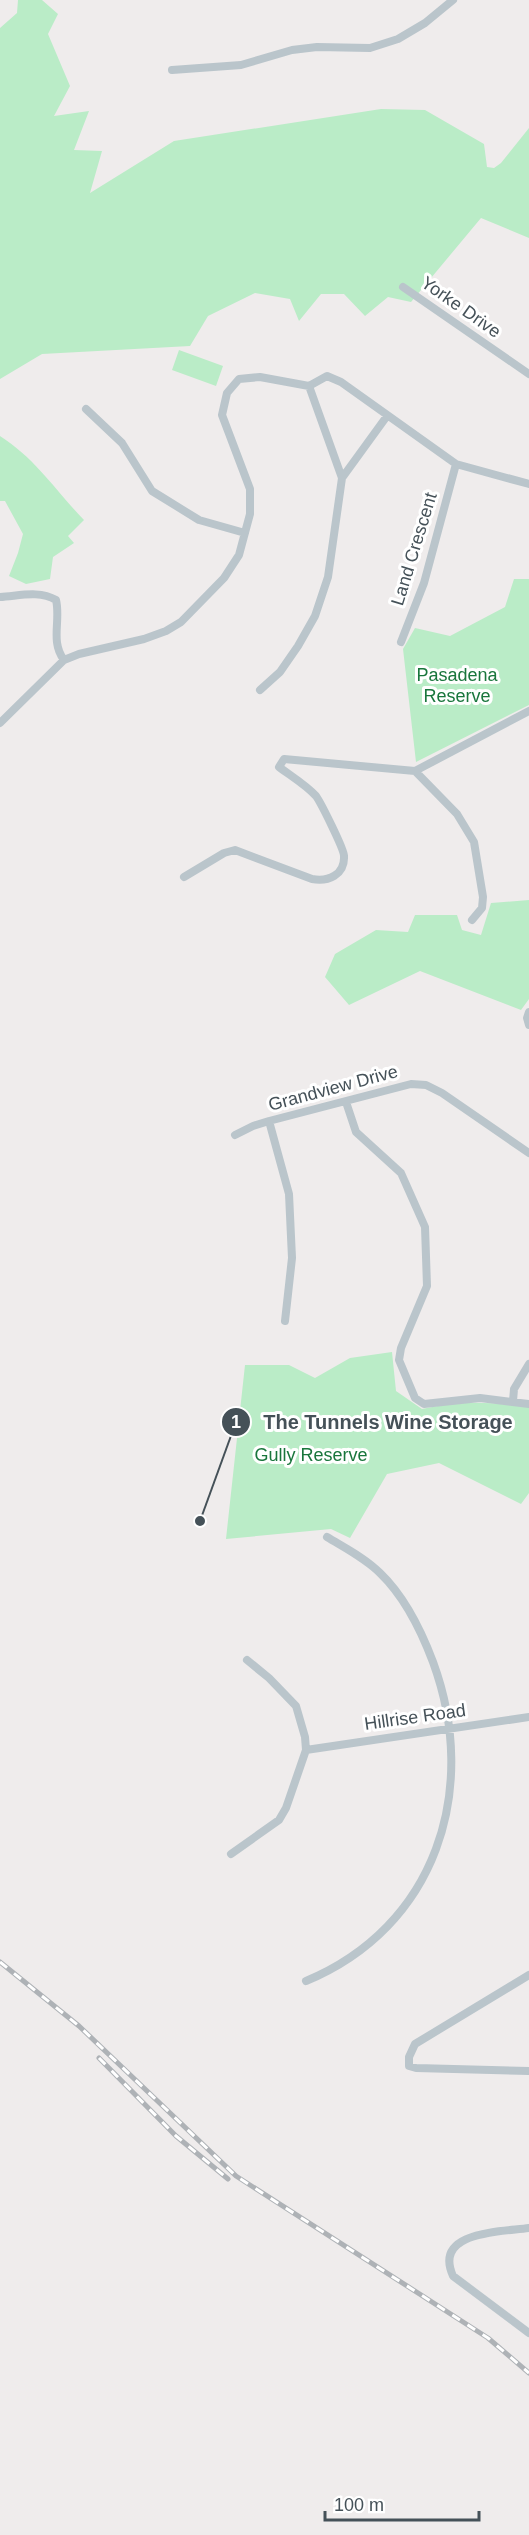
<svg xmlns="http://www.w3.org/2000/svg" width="529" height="2535" viewBox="0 0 529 2535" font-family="Helvetica,sans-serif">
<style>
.green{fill:#baecc7}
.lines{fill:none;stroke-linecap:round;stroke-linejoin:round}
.minor{stroke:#bac5cb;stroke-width:8}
.rail-casing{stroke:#aeb2b6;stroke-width:5}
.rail{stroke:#fff;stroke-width:3;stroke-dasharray:9;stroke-linecap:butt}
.labels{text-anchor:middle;stroke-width:6;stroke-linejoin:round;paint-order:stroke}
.street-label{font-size:18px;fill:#455158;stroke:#fff}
.park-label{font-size:18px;fill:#19763c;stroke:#fff}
.leader{fill:none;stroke:#455158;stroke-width:2}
.callout-dot{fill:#455158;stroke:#fff;stroke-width:2}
.mark-label{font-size:18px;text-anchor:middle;font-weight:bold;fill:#fff}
.callout-label{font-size:20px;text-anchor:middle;font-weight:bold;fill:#455158;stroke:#fff;stroke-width:6;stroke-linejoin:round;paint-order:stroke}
</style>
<rect width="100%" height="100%" fill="#efecec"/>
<path class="green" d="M 18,0 L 42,0 L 58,14 L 48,34 L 70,86 L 54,116 L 89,111 L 74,150 L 102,151 L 90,193 L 174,141 L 381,109 L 425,110 L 484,144 L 487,167 L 494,168 L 501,163 L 529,128 L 529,238 L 481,218 L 411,302 L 388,297 L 365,316 L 344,294 L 321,294 L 299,321 L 290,299 L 255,293 L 208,316 L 190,346 L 42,354 L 0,379 L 0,28 L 17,13 Z
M 179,350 L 223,366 L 216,386 L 172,370 Z
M 0,436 C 36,459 55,490 84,520 L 68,536 L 74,543 L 53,557 L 50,579 L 26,584 L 9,576 L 18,553 L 23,534 L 5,501 L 0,501 Z
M 514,579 L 529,579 L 529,705 L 416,762 L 403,649 L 415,628 L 450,636 L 505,607 Z
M 529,900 L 529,999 L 521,1010 L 420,971 L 349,1005 L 325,977 L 335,954 L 376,930 L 408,932 L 415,915 L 457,915 L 462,930 L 481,935 L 491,903 Z
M 392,1352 L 396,1391 L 422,1409 C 463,1400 488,1402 529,1407 L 529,1493 L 521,1504 L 439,1463 L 387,1474 L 350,1538 L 331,1529 L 226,1539 L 245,1365 L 289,1365 L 315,1378 L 350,1358 Z"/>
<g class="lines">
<path class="minor" d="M 172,70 L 241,65 L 292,50 L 317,47 L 370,48 L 398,39 L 425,23 L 453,0
M 403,287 L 529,374
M 86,409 L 122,443 L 152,491 L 199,520 L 245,533
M 342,478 L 387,416
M 0,597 C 19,596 39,590 56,600 C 61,620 50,642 64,660
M 401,642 L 424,583 L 456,464
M 260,690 L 280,672 L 298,646 L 315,616 L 328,577 L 342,478 L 309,386
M 0,723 L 64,660 L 79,654 L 144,639 L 166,631 L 181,622 L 224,578 L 239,555 L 250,514 L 250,489 L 222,415 L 227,393 L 239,379 L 260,377 L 309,386 L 327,376 L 341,382 L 456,464 L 529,484
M 415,771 L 457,814 L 474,842 L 483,897 L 482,908 L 472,920
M 184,877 L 224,853 L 235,850 L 312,879 C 328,882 345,875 344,856 C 344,849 321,803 316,796 C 306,785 291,776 279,767 L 284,759 L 415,771 L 529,711
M 529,1012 L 527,1018 L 529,1025
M 346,1102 L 356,1132 L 401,1173 L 425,1227 L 427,1286 L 401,1348 L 399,1360 L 415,1398 L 424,1404 L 480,1398 L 529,1404
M 269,1121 L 289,1194 L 292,1258 L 285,1321
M 235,1135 L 253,1126 L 269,1121 L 411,1084 L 426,1085 L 442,1093 L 529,1153
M 513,1401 L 514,1389 L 529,1364
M 306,1750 L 529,1717
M 231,1854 L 279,1820 L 286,1808 L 306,1750 L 305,1737 L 296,1706 L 269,1678 L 247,1660
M 529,1975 L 415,2044 L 409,2057 L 409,2066 L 416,2068 L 529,2071
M 306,1981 C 436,1927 480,1790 433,1662 C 421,1630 405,1597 380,1573 C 365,1558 345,1548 327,1537
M 529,2228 C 501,2232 433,2231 453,2276 L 529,2333"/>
<defs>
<path id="rail" d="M 0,1962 L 79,2026 L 236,2176 L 488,2338 L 529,2373
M 99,2058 L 176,2136 L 228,2179"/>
</defs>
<use href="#rail" class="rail-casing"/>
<use href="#rail" class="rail"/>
</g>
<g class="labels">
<g class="street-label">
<text transform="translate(461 307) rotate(35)" y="6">Yorke Drive</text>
<text transform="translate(414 549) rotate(-73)" y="6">Land Crescent</text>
<text transform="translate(333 1088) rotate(-15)" y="6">Grandview Drive</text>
<text transform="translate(415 1717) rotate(-8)" y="6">Hillrise Road</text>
</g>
<g class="park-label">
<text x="457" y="681">Pasadena<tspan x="457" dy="21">Reserve</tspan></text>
<text x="311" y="1461">Gully Reserve</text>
</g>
</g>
<path class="leader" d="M200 1521L236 1422"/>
<g class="callout-dot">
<circle cx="200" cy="1521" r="6"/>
<circle cx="236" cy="1422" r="15"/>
</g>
<g class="mark-label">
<text x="236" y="1428">1</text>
</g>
<g class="callout-label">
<text x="388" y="1429">The Tunnels Wine Storage</text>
</g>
<path d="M325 2511v9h154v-9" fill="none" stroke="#455158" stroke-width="3"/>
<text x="334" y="2511" font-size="18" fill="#455158" stroke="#ffffff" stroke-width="4.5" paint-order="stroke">100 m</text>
</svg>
